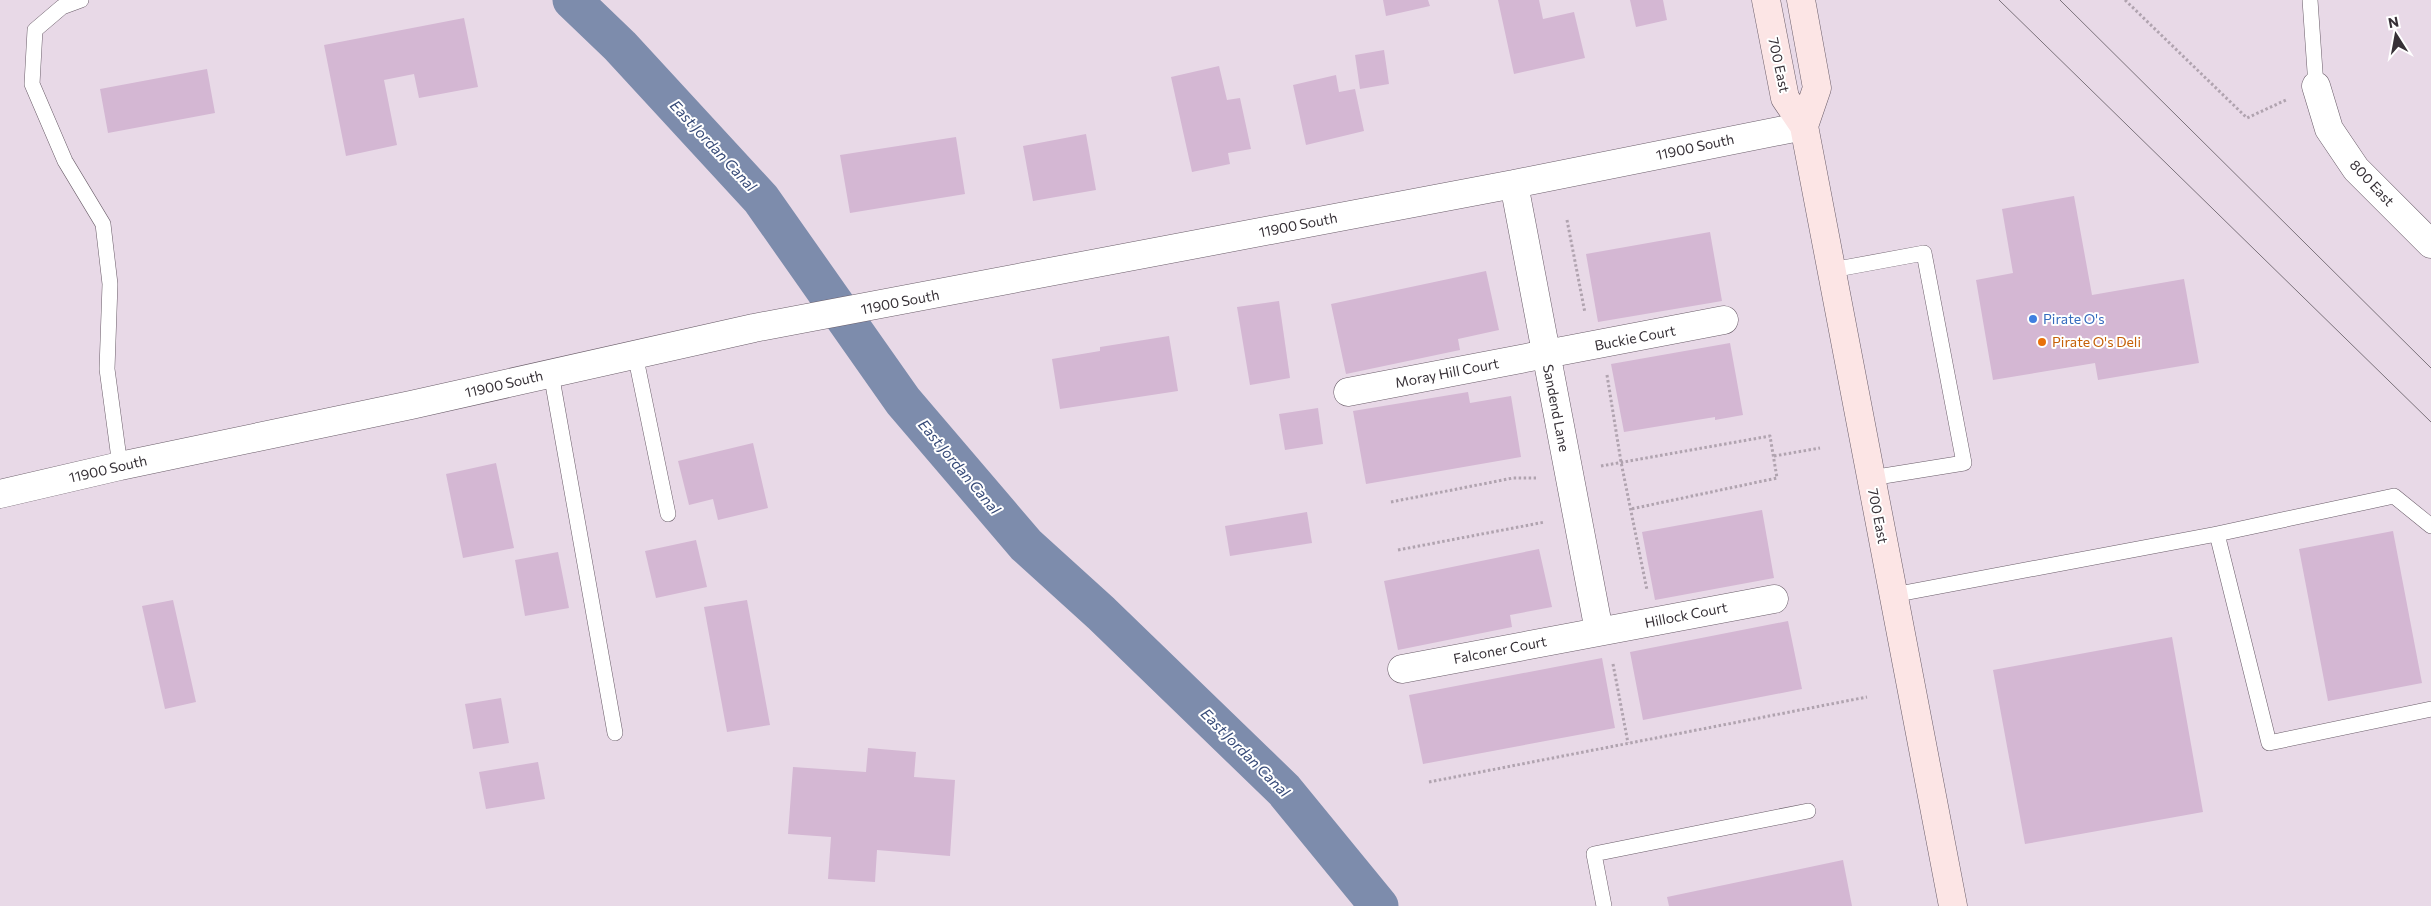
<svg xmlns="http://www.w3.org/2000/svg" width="2431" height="906" viewBox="0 0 2431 906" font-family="Commissioner,sans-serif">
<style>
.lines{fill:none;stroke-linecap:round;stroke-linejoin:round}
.canal{stroke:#7d8cac;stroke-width:39}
.building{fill:#d4b7d3}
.lane-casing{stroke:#6a5d69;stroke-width:16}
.street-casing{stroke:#6a5d69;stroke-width:29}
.secondary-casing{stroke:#6a5d69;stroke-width:29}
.path{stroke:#b0a3af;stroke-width:3;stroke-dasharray:2.5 2.5;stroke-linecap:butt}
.lane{stroke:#fff;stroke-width:15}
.street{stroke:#fff;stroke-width:28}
.secondary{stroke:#fce5e5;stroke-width:28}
.tram{stroke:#7b727b;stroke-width:1}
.shop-dot{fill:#3f7fe0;stroke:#fff;stroke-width:2}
.food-dot{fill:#e8710a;stroke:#fff;stroke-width:2}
.labels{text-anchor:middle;stroke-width:4;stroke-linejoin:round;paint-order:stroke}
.street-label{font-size:14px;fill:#363036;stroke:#fff}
.shop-label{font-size:14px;fill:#366cbe;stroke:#fff;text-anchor:start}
.food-label{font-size:14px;fill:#c56008;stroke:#fff;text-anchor:start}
.water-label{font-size:15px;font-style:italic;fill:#364a78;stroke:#fff}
</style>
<rect width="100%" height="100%" fill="#e8d9e7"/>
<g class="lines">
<path class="canal" d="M 572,0 L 620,46 L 761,199 L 903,401 L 1026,545 L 1101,613 L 1284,790 L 1379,906"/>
</g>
<path class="building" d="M 1383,0 L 1428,0 L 1430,6 L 1386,16 Z
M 1498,0 L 1539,0 L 1543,19 L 1574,12 L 1585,58 L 1514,74 Z
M 1630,0 L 1663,0 L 1667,20 L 1636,27 Z
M 464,18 L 478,87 L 419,98 L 414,74 L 384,80 L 397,145 L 346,156 L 324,45 Z
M 1384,50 L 1389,84 L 1360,89 L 1355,55 Z
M 1219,66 L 1227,100 L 1240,98 L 1251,149 L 1228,153 L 1230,164 L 1192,172 L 1171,77 Z
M 207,69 L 215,113 L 108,133 L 100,89 Z
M 1336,75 L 1339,92 L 1355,89 L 1364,131 L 1306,145 L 1293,85 Z
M 1086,134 L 1096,190 L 1033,201 L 1023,146 Z
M 956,137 L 965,194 L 850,213 L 840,155 Z
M 2074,196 L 2092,295 L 2184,279 L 2199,363 L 2098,380 L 2095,363 L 1993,380 L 1976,280 L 2013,273 L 2002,209 Z
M 1710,232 L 1722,301 L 1598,322 L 1586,254 Z
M 1486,271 L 1499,330 L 1458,339 L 1460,350 L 1346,374 L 1331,304 Z
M 1279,301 L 1290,378 L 1250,385 L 1237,307 Z
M 1169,336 L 1178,391 L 1060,409 L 1052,359 L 1100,351 L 1100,347 Z
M 1730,343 L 1743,415 L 1715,420 L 1715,417 L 1624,432 L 1611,364 Z
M 1468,392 L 1470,403 L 1511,396 L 1521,457 L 1366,484 L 1353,411 Z
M 1318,408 L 1323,444 L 1285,450 L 1279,414 Z
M 753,443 L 768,508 L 718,520 L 713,499 L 689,505 L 678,461 Z
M 496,463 L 514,548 L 463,558 L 446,474 Z
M 1762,510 L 1774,578 L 1655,600 L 1642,532 Z
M 1307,512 L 1312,543 L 1230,556 L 1225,526 Z
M 2393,531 L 2422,683 L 2328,701 L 2299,549 Z
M 696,540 L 707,587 L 656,598 L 645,551 Z
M 1539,549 L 1552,607 L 1510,615 L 1512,627 L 1398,650 L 1384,581 Z
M 558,552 L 569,608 L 525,616 L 515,560 Z
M 173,600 L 196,702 L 165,709 L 142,606 Z
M 747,600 L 770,725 L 727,732 L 704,607 Z
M 1788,621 L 1802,689 L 1643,720 L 1630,652 Z
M 2172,637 L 2203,812 L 2025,844 L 1993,670 Z
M 1602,658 L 1615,728 L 1423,764 L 1409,695 Z
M 501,698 L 509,743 L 473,749 L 465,704 Z
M 868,748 L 916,752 L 914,777 L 955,780 L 950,856 L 877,850 L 875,882 L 828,879 L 831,837 L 788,834 L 793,767 L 866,772 Z
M 538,762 L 545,799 L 486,809 L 479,772 Z
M 1843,860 L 1852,906 L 1669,906 L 1667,897 Z"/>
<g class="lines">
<defs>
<path id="lane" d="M 81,0 L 62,7 L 35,30 L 32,84 L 65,161 L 103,224 L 110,284 L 107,369 L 120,466
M 2310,0 L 2316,86
M 1832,270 L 1924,253 L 1964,463 L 1871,478
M 635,354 L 668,514
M 551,373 L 615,733
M 2217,534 L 2269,743 L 2431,709
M 1893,595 L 2217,534 L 2394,496 L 2431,526
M 1604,906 L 1594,854 L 1808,811"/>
<path id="street" d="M 2316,86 L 2329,129 L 2356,169 L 2431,244
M 1514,184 L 1599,631
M 1348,392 L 1724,320
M 0,494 L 120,466 L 411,405 L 754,328 L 1514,184 L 1804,126
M 1402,669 L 1774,599"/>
<path id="secondary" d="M 1766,0 L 1785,98 L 1804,126 L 1953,906
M 1801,0 L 1817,88 L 1804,126"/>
</defs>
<use href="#lane" class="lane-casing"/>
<use href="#street" class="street-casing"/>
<use href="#secondary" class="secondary-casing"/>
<path class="path" d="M 2125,0 L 2247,118 L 2286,100
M 1567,220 L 1585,313
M 1607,375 L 1621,462 L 1647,590
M 1774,456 L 1820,448
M 1601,466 L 1770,436 L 1777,478 L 1631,509
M 1391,502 L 1513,478 L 1536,478
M 1398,550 L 1545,522
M 1613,664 L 1628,743
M 1429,782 L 1867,697"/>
<use href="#lane" class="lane"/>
<use href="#street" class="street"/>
<use href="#secondary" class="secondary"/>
<path class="tram" d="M 1999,0 L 2431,422
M 2060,0 L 2431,368"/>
</g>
<circle class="shop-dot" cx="2033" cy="319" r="5"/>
<circle class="food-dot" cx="2042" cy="342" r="5"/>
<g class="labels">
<g class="street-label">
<text transform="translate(1779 65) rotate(78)" y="5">700 East</text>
<text transform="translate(1695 147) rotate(-12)" y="5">11900 South</text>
<text transform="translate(2372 183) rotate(47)" y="5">800 East</text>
<text transform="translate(1298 225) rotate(-11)" y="5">11900 South</text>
<text transform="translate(900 302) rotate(-11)" y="5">11900 South</text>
<text transform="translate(1635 338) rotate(-11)" y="5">Buckie Court</text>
<text transform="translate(1447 373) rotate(-11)" y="5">Moray Hill Court</text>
<text transform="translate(504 384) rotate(-13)" y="5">11900 South</text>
<text transform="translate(1556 408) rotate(79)" y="5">Sandend Lane</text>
<text transform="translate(108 469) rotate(-13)" y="5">11900 South</text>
<text transform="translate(1878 516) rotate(79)" y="5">700 East</text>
<text transform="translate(1686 615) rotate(-11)" y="5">Hillock Court</text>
<text transform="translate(1500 650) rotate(-11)" y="5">Falconer Court</text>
</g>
<g class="shop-label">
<text x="2043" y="324">Pirate O's</text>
</g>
<g class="food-label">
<text x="2052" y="347">Pirate O's Deli</text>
</g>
<g class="water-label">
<text transform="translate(713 146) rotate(47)" y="5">East Jordan Canal</text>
<text transform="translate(959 467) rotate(50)" y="5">East Jordan Canal</text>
<text transform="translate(1245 753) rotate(45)" y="5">East Jordan Canal</text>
</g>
</g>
<g transform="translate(2396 35) rotate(349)" stroke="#ffffff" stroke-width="4" paint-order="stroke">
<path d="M0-4L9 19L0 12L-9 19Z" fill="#363036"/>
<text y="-8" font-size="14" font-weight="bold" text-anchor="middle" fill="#363036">N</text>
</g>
</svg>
